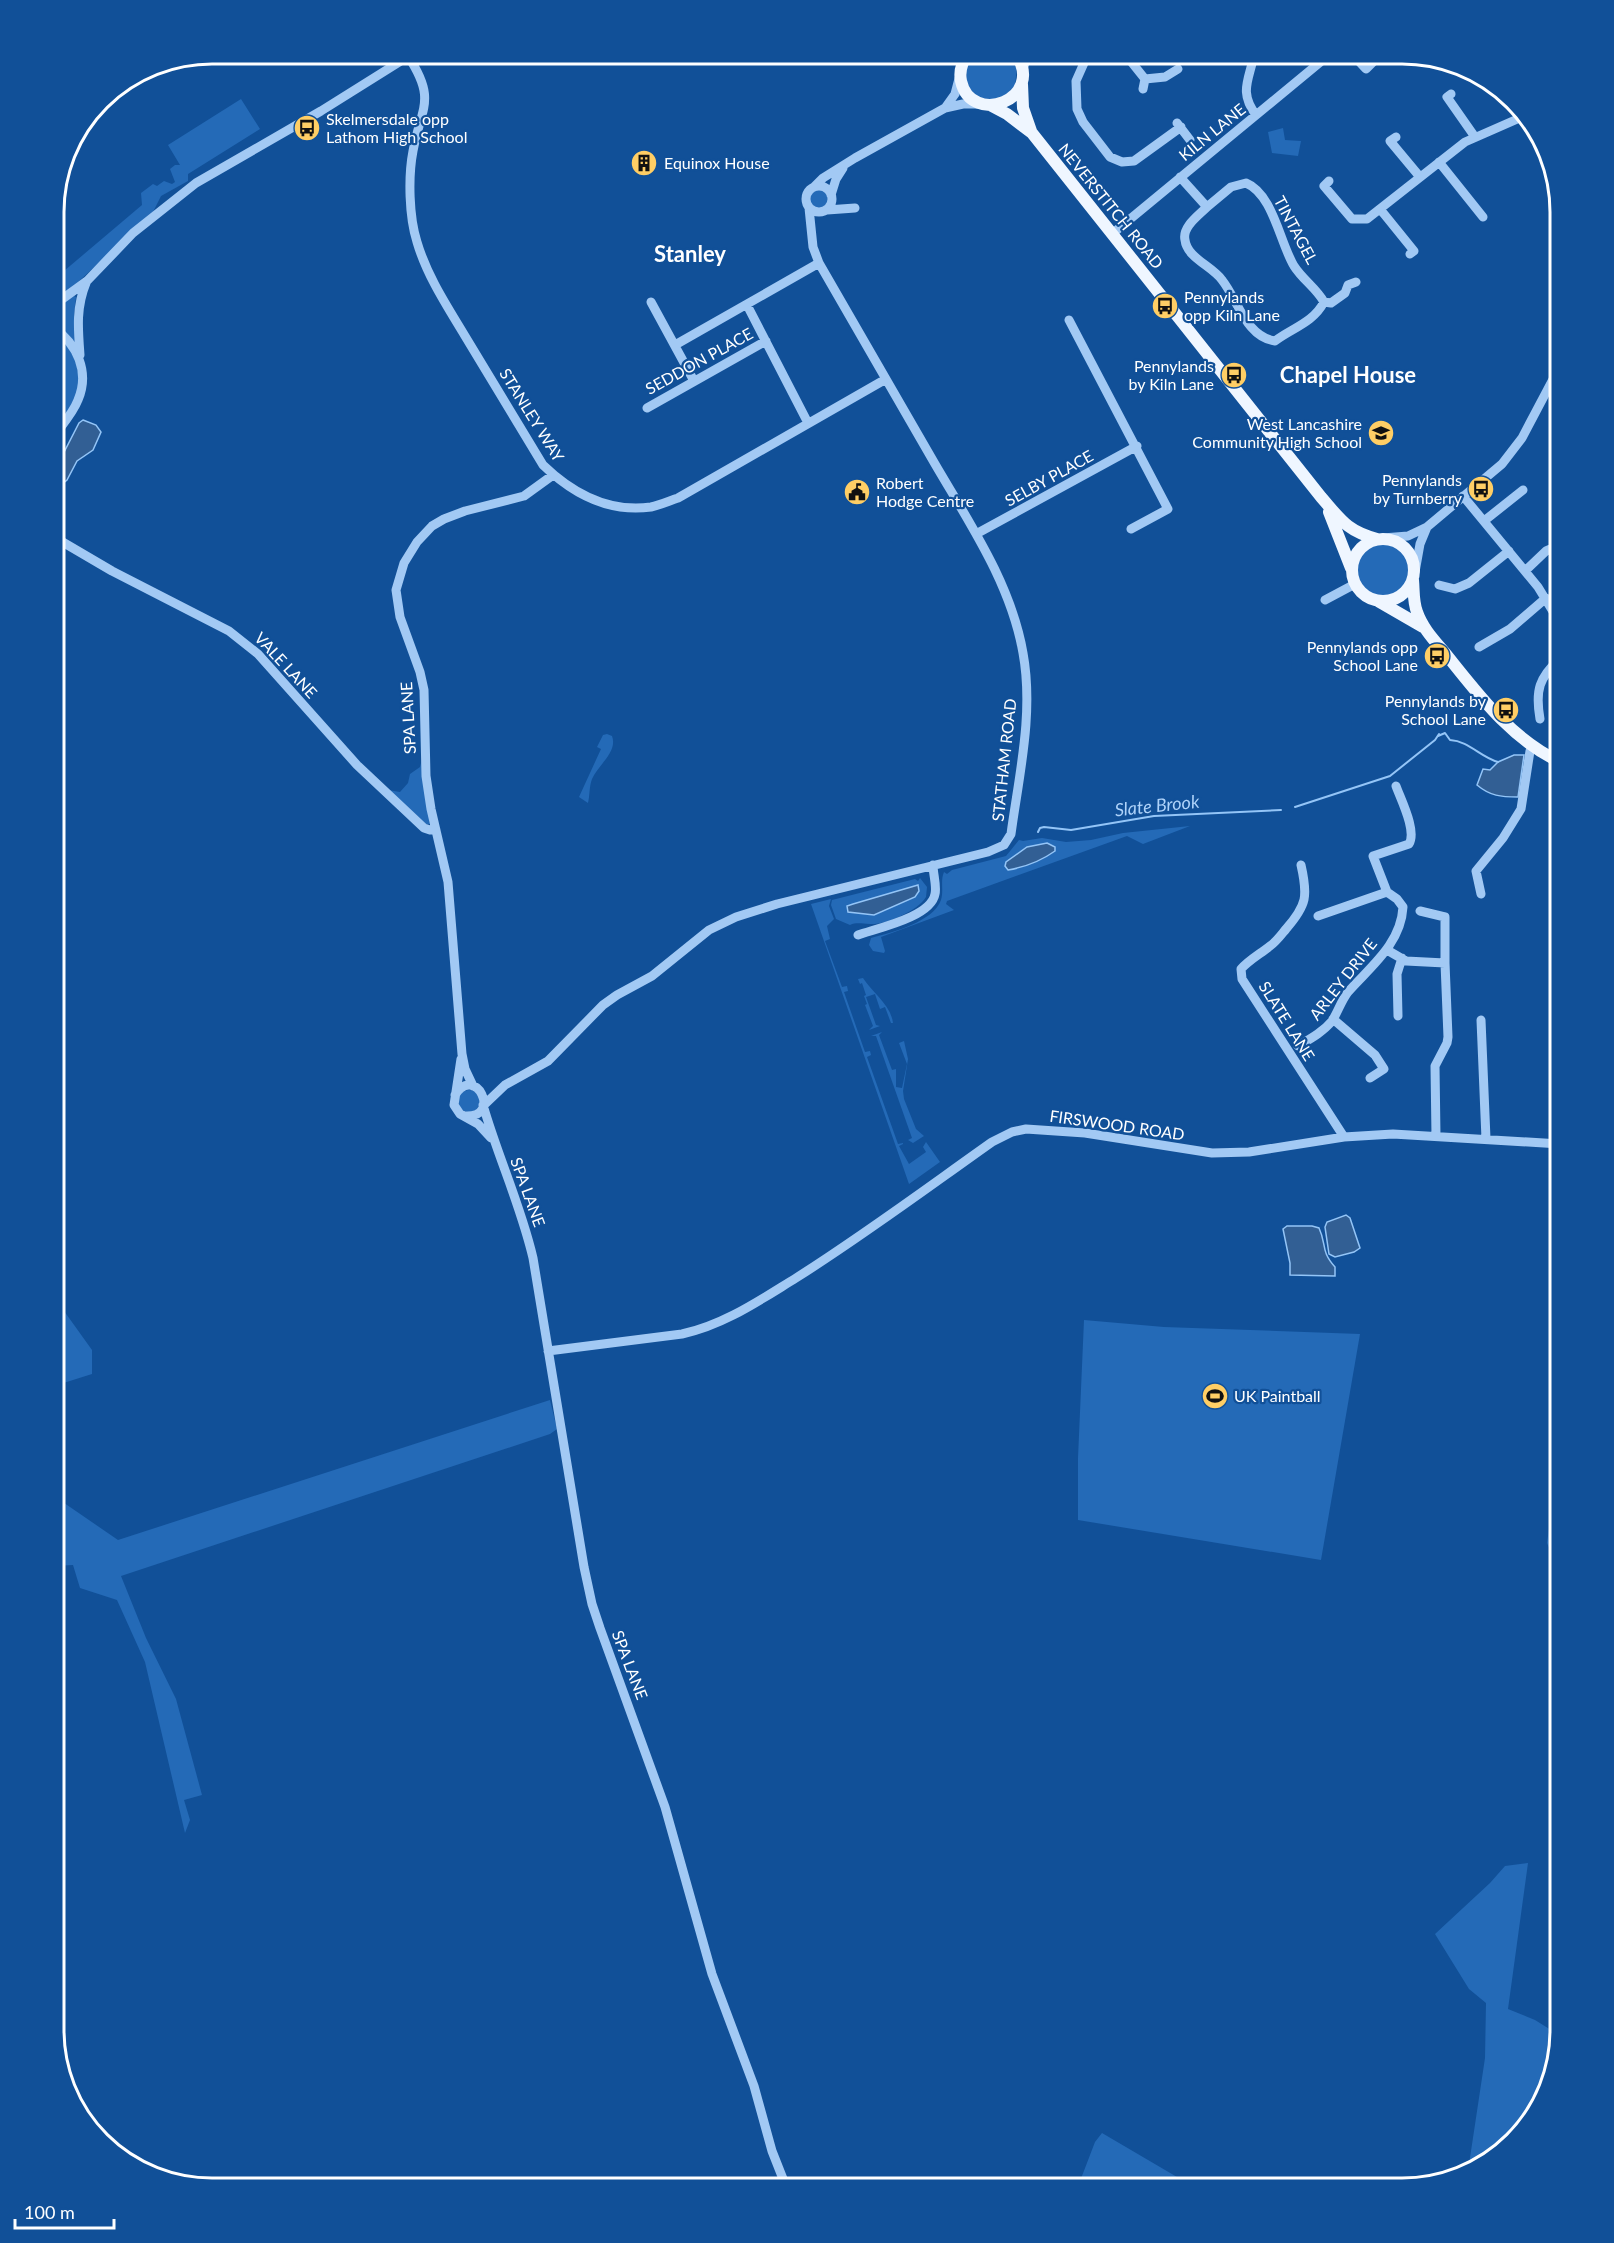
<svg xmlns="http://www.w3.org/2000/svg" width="1614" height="2243" viewBox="0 0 1614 2243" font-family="Lato,sans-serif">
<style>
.green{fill:#246ab7;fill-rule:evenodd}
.water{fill:#325f94;stroke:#94c5f7;stroke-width:1.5}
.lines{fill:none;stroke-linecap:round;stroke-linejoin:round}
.stream{stroke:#94c5f7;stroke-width:2}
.minor{stroke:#a2c9f4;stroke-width:9}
.major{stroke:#eff6ff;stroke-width:12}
.labels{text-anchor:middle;stroke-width:4.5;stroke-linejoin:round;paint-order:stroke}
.poi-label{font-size:16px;fill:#fff;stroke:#115098;text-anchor:start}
.street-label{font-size:16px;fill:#fff;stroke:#115098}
.water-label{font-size:18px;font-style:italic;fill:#afd3fa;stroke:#115098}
.district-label{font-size:22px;font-weight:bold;fill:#fff;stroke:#115098}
.rim{fill:none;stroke:#fff;stroke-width:3}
</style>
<rect width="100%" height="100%" fill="#115098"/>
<path class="green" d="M 971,54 L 1010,54 L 1017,66 L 1015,86 L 1000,100 L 978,98 L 966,84 L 967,60 Z
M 241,99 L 260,129 L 188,174 L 188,181 L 161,196 L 152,214 L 78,282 L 54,300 L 57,280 L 64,271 L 142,205 L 141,193 L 153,184 L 157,186 L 164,181 L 172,184 L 175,182 L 170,169 L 175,165 L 180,165 L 168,145 Z
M 1283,128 L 1285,140 L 1301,141 L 1298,156 L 1272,153 L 1268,132 Z
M810 199a9 9 0 1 1 18 0a9 9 0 1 1-18 0Z
M 74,296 L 76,297 L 74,314 L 75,342 L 54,324 L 54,310 Z
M 54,333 C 72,346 83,370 77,392 C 73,406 62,418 54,430 Z
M1357 569a27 27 0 1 1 54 0a27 27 0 1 1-54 0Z
M 607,734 L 612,736 C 618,752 598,765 592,779 C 589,787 590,795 588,803 L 579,797 L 601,749 L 597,747 L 603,735 Z
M 423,755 L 430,824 L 426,824 L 388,790 L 400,792 L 408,783 L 410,774 L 420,767 Z
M 1190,826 L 1143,844 L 1127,836 L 947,901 L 946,904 L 954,910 L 881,937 L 885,951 L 884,953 L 873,951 L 869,945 L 871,938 C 893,932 933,922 941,900 C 944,890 940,881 944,872 L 947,874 L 952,870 L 1006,856 L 1019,840 L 1023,841 L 1042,838 L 1066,842 L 1091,840 L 1123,833 Z
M 920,878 L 927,887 L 926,897 C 918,911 885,925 870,924 C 862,924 857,922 850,925 L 836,919 L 831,905 L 832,900 L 915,879 L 918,881 ZM 917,886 L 915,897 L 874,915 L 847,906 Z
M 831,899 L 829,906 L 834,919 L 827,926 L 830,939 L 825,941 L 842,987 L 847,986 L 848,991 L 844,992 L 865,1052 L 870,1051 L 871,1055 L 867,1057 L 898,1144 L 903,1143 L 903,1144 L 899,1146 L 909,1164 L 926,1152 L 923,1147 L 926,1142 L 940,1162 L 909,1184 L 811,904 Z
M 863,978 C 872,992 891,1005 893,1023 L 891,1023 L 885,1007 L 880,1009 L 875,994 L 866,997 L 876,1025 L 880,1026 L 869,1030 L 873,1026 L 865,1005 L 867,1004 L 864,996 L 866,995 L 862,983 L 860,984 L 858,979 Z
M 882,1032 L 879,1035 L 892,1070 L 896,1069 L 896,1087 L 902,1088 L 907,1064 L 899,1043 L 904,1041 L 908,1059 L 903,1091 L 904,1099 L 916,1129 L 924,1136 L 913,1143 L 908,1140 L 912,1138 L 876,1036 L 871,1036 Z
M458 1101a11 11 0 1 1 22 0a11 11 0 1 1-22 0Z
M 54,1297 L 92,1350 L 92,1374 L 54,1386 Z
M 1084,1320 L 1164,1327 L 1360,1334 L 1321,1560 L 1078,1520 L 1078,1458 Z
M 550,1400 L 557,1429 L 550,1434 L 121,1576 L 146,1638 L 176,1699 L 202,1795 L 184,1800 L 190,1820 L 185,1833 L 145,1662 L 117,1600 L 80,1588 L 73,1565 L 54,1566 L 54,1496 L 118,1540 Z
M 1560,1451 L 1560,1563 L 1555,1561 L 1547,1543 Z
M 1528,1863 L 1508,2009 L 1535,2020 L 1559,2035 L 1539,2110 L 1481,2168 L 1468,2171 L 1485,2058 L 1486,2003 L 1469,1989 L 1435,1934 L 1490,1883 L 1505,1866 Z
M 1102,2133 L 1177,2177 L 1172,2189 L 1077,2189 L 1095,2142 Z"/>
<path class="water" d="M 83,420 L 96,425 L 101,432 L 93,450 L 77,461 L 67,480 L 61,485 L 54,484 L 54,465 L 61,458 L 79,423 Z
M 1514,755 L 1524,755 L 1518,797 C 1501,797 1490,796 1477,785 L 1483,769 L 1490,770 L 1498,762 Z
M 1047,843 L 1055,847 L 1055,851 C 1041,861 1025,867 1008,870 L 1005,866 L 1006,862 L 1027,847 Z
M 918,885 L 919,891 L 915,897 L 874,915 L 848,912 L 847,906 L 853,904 Z
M 1346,1215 L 1350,1218 L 1360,1248 L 1354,1252 L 1335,1257 L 1329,1254 L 1325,1227 L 1327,1222 Z
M 1287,1226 L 1312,1226 L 1319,1228 C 1327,1245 1320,1250 1335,1267 L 1335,1276 L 1290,1275 L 1290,1263 L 1283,1229 Z"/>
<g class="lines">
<path class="stream" d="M 1438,736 L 1445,733 L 1450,740 C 1469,741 1480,757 1498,762
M 1295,807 L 1390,776 L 1435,740 L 1439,734
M 1038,832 L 1040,828 L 1044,827 L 1071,830 L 1154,816 L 1281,810"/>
<path class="minor" d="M 1088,54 L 1076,81 L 1077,109 L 1083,122 L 1110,157 L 1122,162 L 1134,161 L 1181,127
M 1125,54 L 1145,79
M 1254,54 C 1250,79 1238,91 1256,115
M 1352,54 L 1366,69 L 1381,54
M 408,56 C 437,100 421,107 413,151 C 408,177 409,217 417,242 C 427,276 447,306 465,336 C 491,379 517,422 543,465 C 573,494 608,513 651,507 C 660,505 669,501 678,498 L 886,379
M 1023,69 L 1028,54
M 1143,89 L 1145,79 L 1165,77 L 1178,69
M 1451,94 L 1447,97 L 1475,137
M 945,108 L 955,94 L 960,75
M 1177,123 L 1190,140
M 1396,137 L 1390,141 L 1420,177
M 1439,162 L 1483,217
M 1180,177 L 1207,207 C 1198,216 1182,227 1185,240 C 1187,258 1212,266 1222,280 C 1238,300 1246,337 1275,341 C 1292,328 1313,323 1324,302 C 1316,288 1303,280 1294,266 C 1280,243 1273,194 1246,183 L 1231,187 L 1207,207
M 1329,181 L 1324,186 L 1352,219 L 1367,219 L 1465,142 L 1522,117
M806 199a13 13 0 1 1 26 0a13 13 0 1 1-26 0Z
M 814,187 L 823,178 L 855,158 L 945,108 L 963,104 L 981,104
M 831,195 L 836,179 L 843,168
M 1380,209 L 1414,251 L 1410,254
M 827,210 L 855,208
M 1112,234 L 1330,54
M 651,302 L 694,381
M 1324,302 L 1331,303 L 1345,293 L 1348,285 L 1356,282
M 54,305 L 87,281 L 133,233 L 196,183 L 321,111 L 412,54
M 747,305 L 808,423
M 1069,320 L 1168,509 L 1131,529
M 675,345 L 819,263
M 80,355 C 78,329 76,307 86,283
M 647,408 L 766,341
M 54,436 C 63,424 73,413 78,400 C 90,372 77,344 54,328
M 1463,496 L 1538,587 L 1560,623
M 1484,521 L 1523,490
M 976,534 L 1137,446
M 54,537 L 112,571 L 229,631 L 258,654 L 357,765 L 424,828 L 430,830 L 436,830
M 1383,538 L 1408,536 L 1427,527 L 1502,464 L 1522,438 L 1560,366
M 1525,571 L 1546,551 L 1553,548 L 1560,557
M 1415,572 L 1420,544 L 1427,527
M 1439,585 L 1455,589 L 1469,583 L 1509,551
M 1325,600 L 1355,584
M 1479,647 L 1510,629 L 1546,598
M 1540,719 C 1535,690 1539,678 1560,658
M 1301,865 C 1308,896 1307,905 1286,929 C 1281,935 1276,942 1270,946 C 1260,954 1249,960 1241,969 L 1242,979 L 1344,1137
M 1387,892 L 1373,856 L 1409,844 C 1417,831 1401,800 1396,786
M 1481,894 L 1476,871 L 1503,838 L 1521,809 L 1530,751
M 1420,911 L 1445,917 L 1445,963
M 1318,916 L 1387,892
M 858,935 C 878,928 931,917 935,894 C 937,886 933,874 933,865
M 1387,950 L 1406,961 L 1445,963 L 1448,1037 L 1447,1043 L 1435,1066 L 1436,1136
M 1398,1016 L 1397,974 L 1402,958
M 1333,1019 L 1375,1055 L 1384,1069 L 1370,1078
M 1481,1020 L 1486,1139
M 1298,1046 C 1310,1039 1323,1032 1332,1021 C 1338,1012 1341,1001 1348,992 C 1370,967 1401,944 1403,907 L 1397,899 L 1387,892
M 461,1059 L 454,1105 L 460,1114 L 478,1124 L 491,1138
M 473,1086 L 465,1069 L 462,1054 L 448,882 L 431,809 L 426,776 L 424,690 L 420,672 L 400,617 L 396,590 L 404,563 L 417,542 L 432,526 L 444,519 L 465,511 L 524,496 L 553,475
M 455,1095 C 475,1063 503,1118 465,1116
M 483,1105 C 498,1157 521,1206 533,1258 L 584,1567 L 592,1604 L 600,1628 L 665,1807 L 712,1974 L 754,2086 L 772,2151 L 787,2189
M 484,1105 L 505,1085 L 548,1061 L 603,1005 L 617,995 L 652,976 L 709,930 L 736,917 L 777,904 L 988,852 L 1004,845 L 1011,834 C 1019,775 1034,713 1023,653 C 1011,584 970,524 935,464 C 897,397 858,330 819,263 L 813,247 L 809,208
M 548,1351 L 682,1334 C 724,1325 760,1300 796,1278 C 864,1235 927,1188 992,1142 L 1012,1132 L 1026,1129 L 1085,1133 L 1212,1153 L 1249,1152 L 1344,1137 L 1393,1134 L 1560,1144"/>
<path class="major" d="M 968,54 C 962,62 959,71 961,81 C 971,127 1046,100 1016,54
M 1022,84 L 1023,108 L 1031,131
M 990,105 L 1007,114 L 1032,133 L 1321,497 C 1341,520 1347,531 1377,539
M 1329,512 L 1351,568
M1352 570a31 31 0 1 1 62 0a31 31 0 1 1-62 0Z
M 1413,580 C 1414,591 1413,602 1417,612 C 1423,630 1438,644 1449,658 C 1481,698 1512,739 1560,762
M 1378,601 L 1423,627"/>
</g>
<defs>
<symbol id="bus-disc" viewBox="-11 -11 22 22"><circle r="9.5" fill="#ffce65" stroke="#115098"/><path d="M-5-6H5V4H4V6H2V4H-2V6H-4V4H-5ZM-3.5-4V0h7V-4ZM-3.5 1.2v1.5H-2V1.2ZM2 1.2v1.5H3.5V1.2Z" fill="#111"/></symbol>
<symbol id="building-disc" viewBox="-11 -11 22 22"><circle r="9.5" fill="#ffce65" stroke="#115098"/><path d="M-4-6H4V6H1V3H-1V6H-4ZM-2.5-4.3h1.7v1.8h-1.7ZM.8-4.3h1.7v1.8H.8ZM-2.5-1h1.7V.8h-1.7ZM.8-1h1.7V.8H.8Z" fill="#111"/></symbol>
<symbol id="school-disc" viewBox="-11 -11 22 22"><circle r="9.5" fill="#ffce65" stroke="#115098"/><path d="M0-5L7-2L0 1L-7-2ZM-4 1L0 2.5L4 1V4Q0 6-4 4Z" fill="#111"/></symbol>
<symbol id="civic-disc" viewBox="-11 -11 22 22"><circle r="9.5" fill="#ffce65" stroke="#115098"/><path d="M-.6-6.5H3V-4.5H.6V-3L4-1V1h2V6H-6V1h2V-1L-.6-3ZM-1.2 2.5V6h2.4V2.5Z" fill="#111"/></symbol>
<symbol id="stadium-disc" viewBox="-11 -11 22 22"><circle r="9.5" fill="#ffce65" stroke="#115098"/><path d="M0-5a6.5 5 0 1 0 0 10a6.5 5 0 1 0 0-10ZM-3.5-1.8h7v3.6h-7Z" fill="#111"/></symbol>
</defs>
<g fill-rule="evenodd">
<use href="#bus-disc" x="292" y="113" width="30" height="30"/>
<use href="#building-disc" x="629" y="148" width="30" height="30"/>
<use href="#bus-disc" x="1150" y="291" width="30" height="30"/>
<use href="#bus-disc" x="1219" y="360" width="30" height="30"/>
<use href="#school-disc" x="1366" y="418" width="30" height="30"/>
<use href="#bus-disc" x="1466" y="474" width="30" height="30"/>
<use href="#civic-disc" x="842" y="477" width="30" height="30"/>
<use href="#bus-disc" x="1422" y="641" width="30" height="30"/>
<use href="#bus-disc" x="1491" y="695" width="30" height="30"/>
<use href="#stadium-disc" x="1200" y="1381" width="30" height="30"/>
</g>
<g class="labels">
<g class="poi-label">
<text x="326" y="125">Skelmersdale opp<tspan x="326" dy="18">Lathom High School</tspan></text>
<text x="664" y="169">Equinox House</text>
<text x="1184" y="303">Pennylands<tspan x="1184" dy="18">opp Kiln Lane</tspan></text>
<text x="1214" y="372" text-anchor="end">Pennylands<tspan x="1214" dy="18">by Kiln Lane</tspan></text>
<text x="1362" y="430" text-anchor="end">West Lancashire<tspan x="1362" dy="18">Community High School</tspan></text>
<text x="1462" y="486" text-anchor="end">Pennylands<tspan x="1462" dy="18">by Turnberry</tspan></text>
<text x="876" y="489">Robert<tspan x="876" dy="18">Hodge Centre</tspan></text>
<text x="1418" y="653" text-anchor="end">Pennylands opp<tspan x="1418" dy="18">School Lane</tspan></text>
<text x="1486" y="707" text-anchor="end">Pennylands by<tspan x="1486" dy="18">School Lane</tspan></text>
<text x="1234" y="1402">UK Paintball</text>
</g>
<g class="street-label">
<text transform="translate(1212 132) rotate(-39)" y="6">KILN LANE</text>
<text transform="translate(1111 206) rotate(51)" y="6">NEVERSTITCH ROAD</text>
<text transform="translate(1296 230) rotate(62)" y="6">TINTAGEL</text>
<text transform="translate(699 361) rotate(-29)" y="6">SEDDON PLACE</text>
<text transform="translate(532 415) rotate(58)" y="6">STANLEY WAY</text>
<text transform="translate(1049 478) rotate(-29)" y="6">SELBY PLACE</text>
<text transform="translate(286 665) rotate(47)" y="6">VALE LANE</text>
<text transform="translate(408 718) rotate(-93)" y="6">SPA LANE</text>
<text transform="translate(1004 760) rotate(-84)" y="6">STATHAM ROAD</text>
<text transform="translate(1343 979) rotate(-52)" y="6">ARLEY DRIVE</text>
<text transform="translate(1287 1021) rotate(58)" y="6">SLATE LANE</text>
<text transform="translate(1117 1125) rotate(8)" y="6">FIRSWOOD ROAD</text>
<text transform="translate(528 1192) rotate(70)" y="6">SPA LANE</text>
<text transform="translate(630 1665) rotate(69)" y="6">SPA LANE</text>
</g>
<g class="water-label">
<text transform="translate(1157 806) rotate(-6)" y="6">Slate Brook</text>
</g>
<g class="district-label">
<text x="690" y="262">Stanley</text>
<text x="1348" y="383">Chapel House</text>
</g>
</g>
<path d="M0 0H1614V2243H0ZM212 64H1402A148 148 0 0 1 1550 212V2030A148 148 0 0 1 1402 2178H212A148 148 0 0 1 64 2030V212A148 148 0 0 1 212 64Z" fill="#115098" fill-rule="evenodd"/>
<path class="rim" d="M212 64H1402A148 148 0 0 1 1550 212V2030A148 148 0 0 1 1402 2178H212A148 148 0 0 1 64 2030V212A148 148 0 0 1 212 64Z"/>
<path d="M15 2219v9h99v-9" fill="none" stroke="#ffffff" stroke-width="3"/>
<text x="24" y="2219" font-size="18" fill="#ffffff" stroke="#115098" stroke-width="4.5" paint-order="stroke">100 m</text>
</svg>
